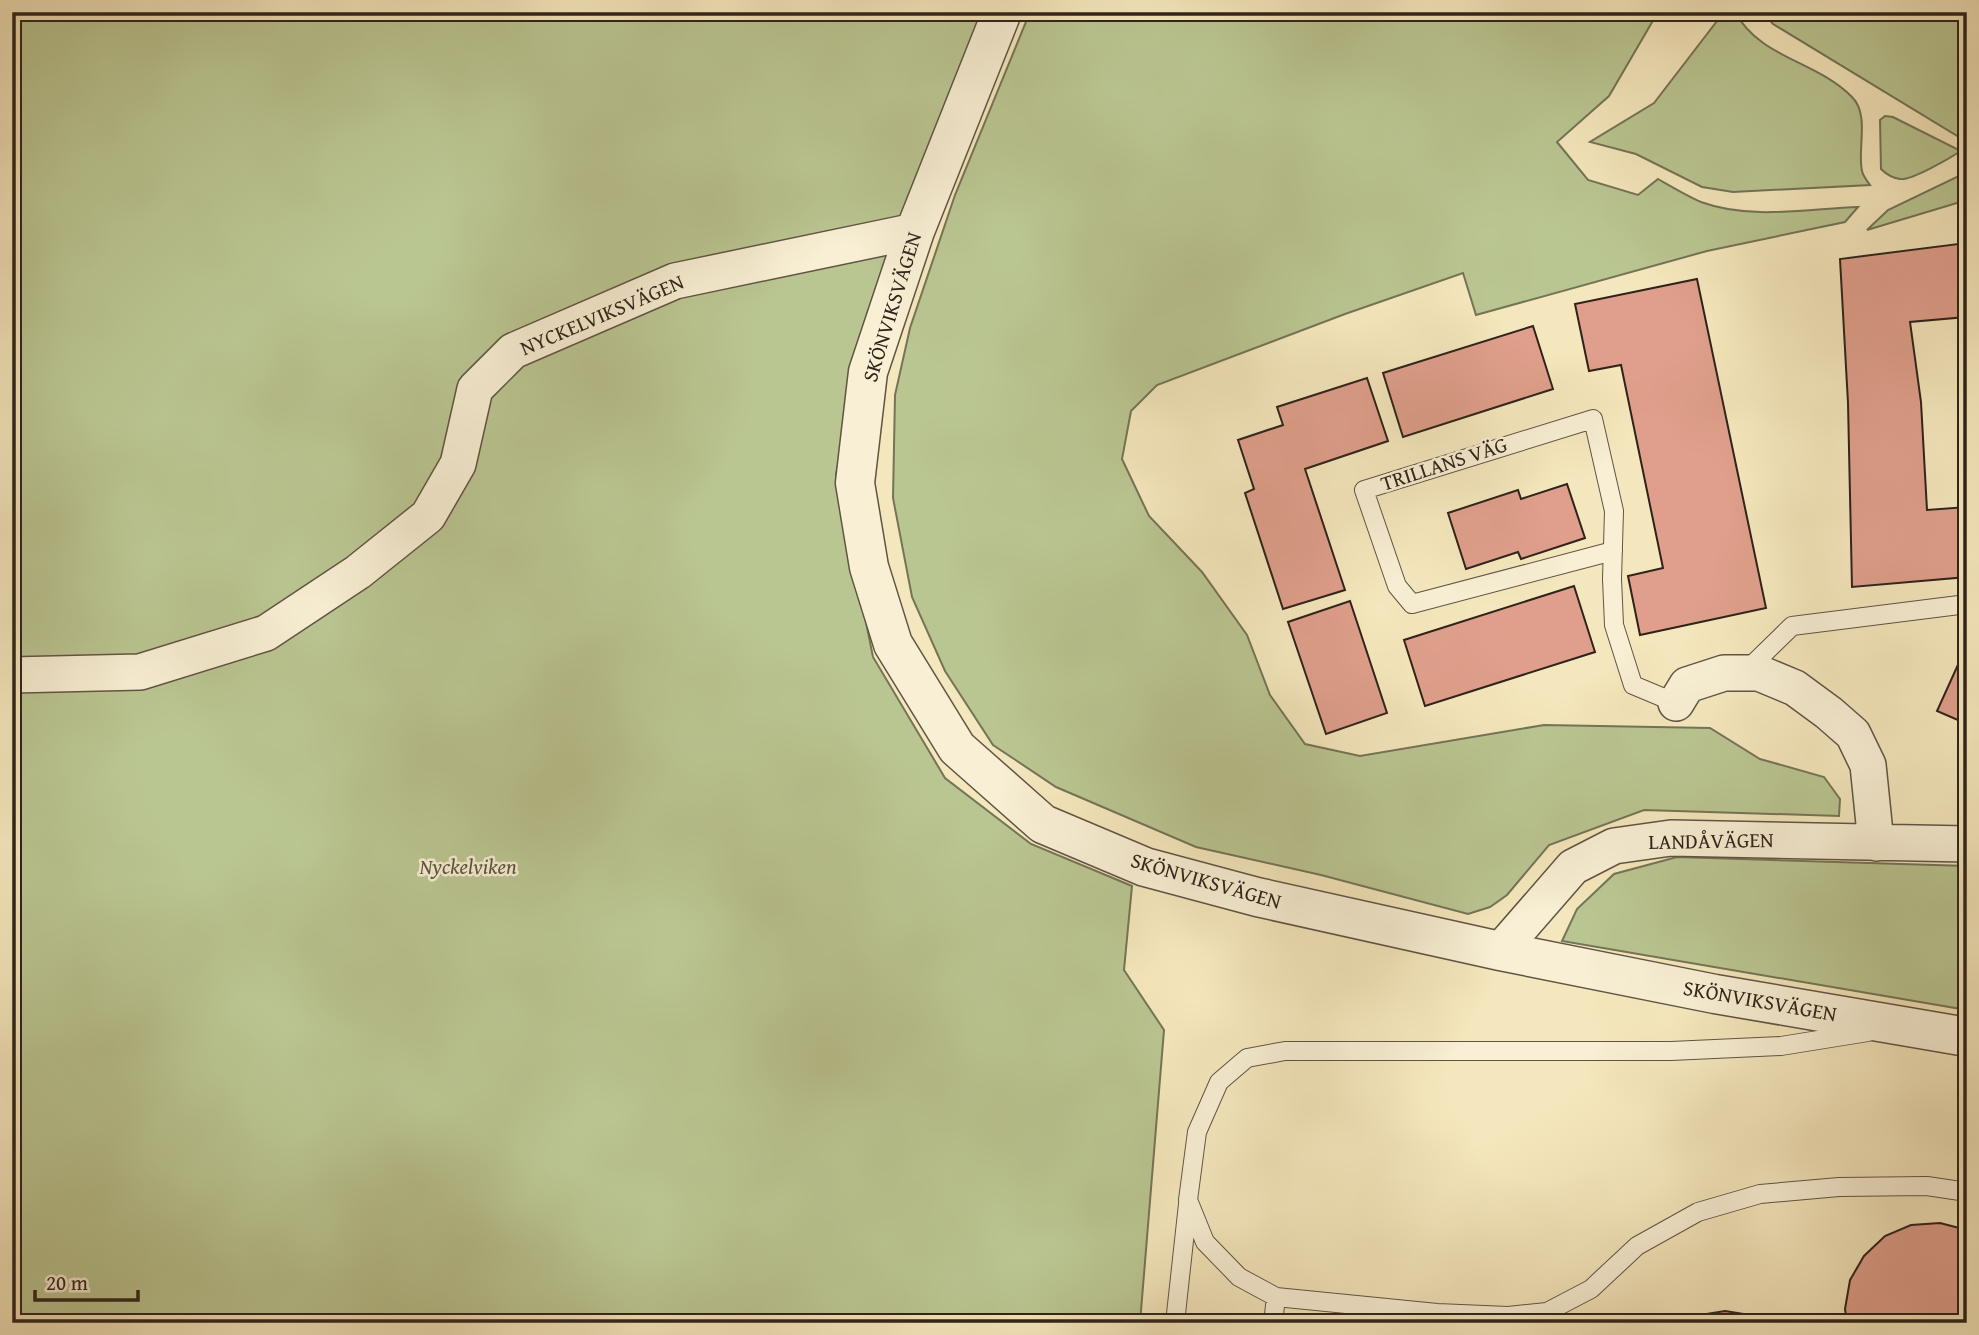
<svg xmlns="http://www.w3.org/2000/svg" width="1979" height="1335" viewBox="0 0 1979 1335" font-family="'Gentium Book Plus',serif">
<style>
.green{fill:#bac692;stroke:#747456;stroke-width:2}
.building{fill:#df9f8c;stroke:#2e231a;stroke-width:2}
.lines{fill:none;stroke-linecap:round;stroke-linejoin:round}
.service-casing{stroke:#605443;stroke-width:20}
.minor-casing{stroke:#605443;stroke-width:38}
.tertiary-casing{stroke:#605443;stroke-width:41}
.service{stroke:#f8efd4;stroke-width:18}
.minor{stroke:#f8efd4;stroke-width:35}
.tertiary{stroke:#f8efd4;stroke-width:38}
.labels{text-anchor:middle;stroke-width:5;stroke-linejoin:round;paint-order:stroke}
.street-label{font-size:21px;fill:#2e231a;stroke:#f8efd4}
.park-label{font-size:21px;font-style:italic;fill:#58543e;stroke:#f8efd4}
</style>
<rect width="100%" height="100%" fill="#f5e7bd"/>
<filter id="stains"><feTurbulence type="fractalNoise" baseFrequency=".00286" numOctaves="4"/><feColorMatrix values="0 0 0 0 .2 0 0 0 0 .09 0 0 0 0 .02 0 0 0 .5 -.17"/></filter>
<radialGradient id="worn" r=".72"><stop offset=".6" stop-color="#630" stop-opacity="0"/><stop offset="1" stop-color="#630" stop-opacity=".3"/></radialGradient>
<path class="green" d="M 12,12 L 989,12 L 878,284 L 836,474 L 873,657 L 945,778 L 1031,844 L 1132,886 L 1124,970 L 1164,1030 L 1140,1323 L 12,1323 Z
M 1030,12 L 1658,12 L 1609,96 L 1557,142 L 1588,180 L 1638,195 L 1658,179 C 1672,187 1687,196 1701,202 C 1750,220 1807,209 1858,207 L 1845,222 L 1707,251 L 1476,315 L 1463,273 L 1345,314 L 1157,385 L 1131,411 L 1122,459 L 1149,516 L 1202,572 L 1247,635 L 1270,695 L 1305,744 L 1360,756 L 1544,725 L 1710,728 L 1760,759 L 1824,777 L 1840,799 L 1839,816 L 1644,810 L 1549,845 L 1507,895 L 1490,907 L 1468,914 L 1321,875 L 1196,847 L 1056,787 L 993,745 L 945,671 L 912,597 L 893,498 L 895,395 L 910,328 L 955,195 Z
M 1724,12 L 1735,12 C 1761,59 1815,60 1852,97 C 1870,115 1857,149 1862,171 C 1863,176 1867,181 1870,185 L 1733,192 L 1702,187 L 1636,154 L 1590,142 L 1654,103 Z
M 1763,12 L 1967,12 L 1967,138 L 1959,137 L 1773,24 Z
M 1885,116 L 1893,117 L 1961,151 C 1950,158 1911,181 1900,179 C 1893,178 1886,174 1881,169 L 1880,120 Z
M 1967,172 L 1967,200 L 1867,230 L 1888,210 Z
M 1677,857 L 1967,866 L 1967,1010 L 1562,941 L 1577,909 L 1614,874 Z"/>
<path class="building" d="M 1958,244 L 1966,317 L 1910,322 L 1921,402 L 1927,510 L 1967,507 L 1967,577 L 1852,587 L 1848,403 L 1840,259 Z
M 1697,279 L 1766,608 L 1640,635 L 1628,576 L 1663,568 L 1621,365 L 1589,371 L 1575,304 Z
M 1533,326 L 1553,389 L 1403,437 L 1383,373 Z
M 1367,378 L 1388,441 L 1305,469 L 1345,590 L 1283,609 L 1245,493 L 1254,489 L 1238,440 L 1283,425 L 1277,407 Z
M 1567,484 L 1585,538 L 1521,559 L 1518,552 L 1466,569 L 1448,513 L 1518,490 L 1521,499 Z
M 1574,586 L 1595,652 L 1425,706 L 1404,640 Z
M 1350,601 L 1387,713 L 1326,734 L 1288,622 Z
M 1966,647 L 1967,647 L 1967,724 L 1937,711 Z
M 1940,1223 L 1967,1230 L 1967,1323 L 1847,1323 L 1845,1309 L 1850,1280 L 1864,1256 L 1885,1236 L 1911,1225 Z
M 1725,1311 L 1762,1317 L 1773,1323 L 1677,1323 L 1688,1317 Z"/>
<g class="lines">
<defs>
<path id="service" d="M 1613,551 L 1412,604 L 1397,586 L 1364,490 L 1593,419 L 1614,511 L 1612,579 L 1614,625 L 1633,685 L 1676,703
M 1746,671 L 1792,626 L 1967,604
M 1868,1032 L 1781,1046 L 1671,1051 L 1285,1051 L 1247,1058 L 1219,1082 L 1197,1132 L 1188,1200 L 1205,1242 L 1239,1277 L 1276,1297 L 1437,1313 L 1508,1316 L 1547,1312 L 1591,1289 L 1637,1246 L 1698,1212 L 1760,1194 L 1839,1187 L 1927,1186 L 1967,1192
M 1175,1323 L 1188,1204
M 1273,1323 L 1276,1297"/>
<path id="minor" d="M 12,675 L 140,672 L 266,633 L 358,572 L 428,516 L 458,464 L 475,389 L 513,351 L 675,281 L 915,231
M 1676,703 L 1687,685 L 1724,673 L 1759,673 L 1795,688 L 1829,713 L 1853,734 L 1868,765 L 1876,843
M 1500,951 L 1573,867 L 1614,846 L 1671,838 L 1967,844"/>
<path id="tertiary" d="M 1002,12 L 915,231 L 868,372 L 855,483 L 869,567 L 893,644 L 957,748 L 1043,824 L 1145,867 L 1257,897 L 1500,951 L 1715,994 L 1967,1037"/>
</defs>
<use href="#service" class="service-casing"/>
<use href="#minor" class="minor-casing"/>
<use href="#tertiary" class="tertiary-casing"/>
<use href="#service" class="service"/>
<use href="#minor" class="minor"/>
<use href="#tertiary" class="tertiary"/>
</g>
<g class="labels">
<g class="street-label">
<text transform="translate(892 307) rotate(-73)" y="7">SKÖNVIKSVÄGEN</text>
<text transform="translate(602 315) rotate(-23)" y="7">NYCKELVIKSVÄGEN</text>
<text transform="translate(1444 464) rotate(-18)" y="7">TRILLANS VÄG</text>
<text transform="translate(1711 841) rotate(-1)" y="7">LANDÅVÄGEN</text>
<text transform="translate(1206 881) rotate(16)" y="7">SKÖNVIKSVÄGEN</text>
<text transform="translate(1760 1001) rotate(10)" y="7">SKÖNVIKSVÄGEN</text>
</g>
<g class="park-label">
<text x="468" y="874">Nyckelviken</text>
</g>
</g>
<rect width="1979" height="1335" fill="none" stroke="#f5e7bd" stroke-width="42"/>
<rect x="14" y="14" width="1951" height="1307" fill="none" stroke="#2e231a" stroke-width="3.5"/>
<rect x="21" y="21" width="1937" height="1293" fill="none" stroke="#2e231a" stroke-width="2"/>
<path d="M35 1290v10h103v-10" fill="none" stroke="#2e231a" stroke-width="3.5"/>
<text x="46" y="1290" font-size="21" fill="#2e231a" stroke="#f8efd4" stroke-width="5" paint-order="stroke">20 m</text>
<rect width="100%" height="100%" filter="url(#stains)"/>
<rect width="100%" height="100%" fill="url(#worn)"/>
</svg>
